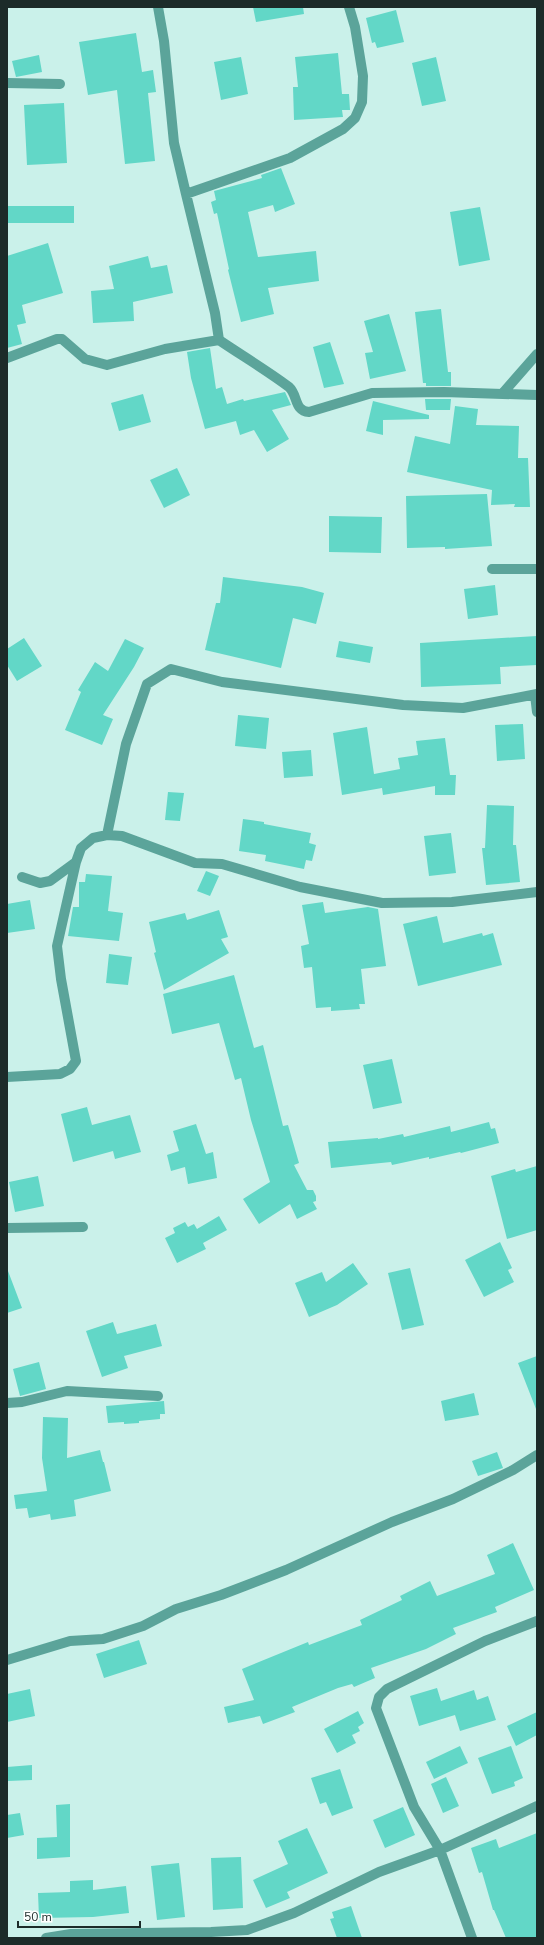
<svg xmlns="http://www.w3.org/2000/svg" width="544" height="1945" viewBox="0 0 544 1945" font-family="'Nunito Sans',sans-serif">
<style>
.building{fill:#62d7c7}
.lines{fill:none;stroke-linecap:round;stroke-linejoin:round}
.minor{stroke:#5ba49a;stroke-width:10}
</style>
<rect width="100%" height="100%" fill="#caf1ea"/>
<path class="building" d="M 253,7 L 303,7 L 304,14 L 256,22 Z
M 396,10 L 404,42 L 377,48 L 375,42 L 372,43 L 366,18 Z
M 136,33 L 142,72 L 153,70 L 156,92 L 148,93 L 155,161 L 125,164 L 117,90 L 88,95 L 79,42 Z
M 338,53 L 342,94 L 349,94 L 350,110 L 342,110 L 343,117 L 294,120 L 293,87 L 298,87 L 295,57 Z
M 39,55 L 42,72 L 16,77 L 12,61 Z
M 241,57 L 248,94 L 221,100 L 214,62 Z
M 436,57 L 446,101 L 422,106 L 412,63 Z
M 64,103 L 67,163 L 27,165 L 24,105 Z
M 281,168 L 295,204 L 275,212 L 273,205 L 248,212 L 258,257 L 316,251 L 319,281 L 268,288 L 274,314 L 241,322 L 228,270 L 229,269 L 217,213 L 214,214 L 211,202 L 216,200 L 214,191 L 262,178 L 261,175 Z
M 8,206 L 74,206 L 74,223 L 7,223 Z
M 480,207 L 490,260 L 459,266 L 450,212 Z
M 48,243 L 63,293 L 22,305 L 26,323 L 17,325 L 22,344 L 7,348 L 7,256 Z
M 148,256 L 151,268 L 167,265 L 173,293 L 133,302 L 134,321 L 93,323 L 91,291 L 114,289 L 109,266 Z
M 441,309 L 448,372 L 451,372 L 451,386 L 426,386 L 426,383 L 423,383 L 415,312 Z
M 389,314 L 406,371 L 370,379 L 365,353 L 373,352 L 364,321 Z
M 330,342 L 344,384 L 324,388 L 313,347 Z
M 210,348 L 216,389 L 222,387 L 227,404 L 243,399 L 244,401 L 285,392 L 291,405 L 272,410 L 289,439 L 267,452 L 254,430 L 240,435 L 236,421 L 205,429 L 191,378 L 187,352 Z
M 143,394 L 151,422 L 119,431 L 111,403 Z
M 425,399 L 451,399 L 450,410 L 426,410 Z
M 373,401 L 429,415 L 429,419 L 383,420 L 383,435 L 366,431 Z
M 455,406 L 478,409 L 476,425 L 519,426 L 518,458 L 528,458 L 530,507 L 514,507 L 515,504 L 491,505 L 492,490 L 407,472 L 415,436 L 450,444 Z
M 177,468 L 190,495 L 164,508 L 150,480 Z
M 487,494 L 492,546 L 445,549 L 445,547 L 407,548 L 406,496 Z
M 329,516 L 382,517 L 381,553 L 329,552 Z
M 223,577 L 302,587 L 324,593 L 316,624 L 293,618 L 281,668 L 205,650 L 216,603 L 220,603 Z
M 495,585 L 498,615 L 468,619 L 464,589 Z
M 537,636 L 537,665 L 500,667 L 501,684 L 421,687 L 420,643 Z
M 24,638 L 42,666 L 17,681 L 7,665 L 7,649 Z
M 125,639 L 144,648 L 134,667 L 103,715 L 113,719 L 102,745 L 65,730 L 81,692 L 78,690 L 95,662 L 108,671 Z
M 339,641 L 373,647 L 370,663 L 336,657 Z
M 238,715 L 269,718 L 266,749 L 235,746 Z
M 523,724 L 525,759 L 497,761 L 495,725 Z
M 367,727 L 374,774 L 400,769 L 398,758 L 418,755 L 416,741 L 445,738 L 450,775 L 456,775 L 455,795 L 435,795 L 435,786 L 383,795 L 382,788 L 342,795 L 333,733 Z
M 311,750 L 313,776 L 284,778 L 282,752 Z
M 168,792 L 184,793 L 180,821 L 165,820 Z
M 487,805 L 514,806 L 513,845 L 516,845 L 520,882 L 486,885 L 482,848 L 485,848 Z
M 243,819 L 264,822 L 264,824 L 311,833 L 309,843 L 316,845 L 312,861 L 306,860 L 304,869 L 265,861 L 266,855 L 239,851 Z
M 451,833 L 456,873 L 429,876 L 424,836 Z
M 206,871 L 219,876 L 210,896 L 197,891 Z
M 86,874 L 112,876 L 108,911 L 123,913 L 119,941 L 68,936 L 73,907 L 79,907 L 79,882 L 85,882 Z
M 30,900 L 35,929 L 7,933 L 7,904 Z
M 323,902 L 325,913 L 368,907 L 378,909 L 386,966 L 361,969 L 365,1004 L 359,1004 L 360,1009 L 331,1011 L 331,1007 L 316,1008 L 312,967 L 304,968 L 301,946 L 309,944 L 302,905 Z
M 219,910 L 228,937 L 221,939 L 229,953 L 164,990 L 154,953 L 156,952 L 149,922 L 185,913 L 187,920 Z
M 437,916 L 443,943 L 482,933 L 483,936 L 493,933 L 502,965 L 418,986 L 403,924 Z
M 109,954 L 132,957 L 128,985 L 106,983 Z
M 234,975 L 254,1048 L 263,1045 L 283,1126 L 288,1125 L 299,1163 L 294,1165 L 307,1190 L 313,1190 L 316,1196 L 316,1201 L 313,1202 L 317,1209 L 297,1219 L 290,1204 L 259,1224 L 243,1199 L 270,1182 L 251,1120 L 241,1078 L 235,1080 L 219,1023 L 172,1034 L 163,994 Z
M 392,1059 L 402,1103 L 373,1109 L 363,1065 Z
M 87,1107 L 92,1125 L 130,1115 L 141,1152 L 115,1159 L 113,1151 L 73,1162 L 61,1114 Z
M 489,1122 L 491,1129 L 495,1128 L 499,1143 L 461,1153 L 460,1152 L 429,1159 L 429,1157 L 392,1165 L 391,1162 L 331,1168 L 328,1142 L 378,1138 L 378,1139 L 403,1134 L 404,1137 L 450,1126 L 451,1132 Z
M 196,1124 L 206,1154 L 213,1152 L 217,1178 L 188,1184 L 185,1167 L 171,1171 L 167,1155 L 179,1151 L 173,1131 Z
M 537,1166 L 537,1230 L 507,1239 L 491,1176 L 515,1169 L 516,1172 Z
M 38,1176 L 44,1206 L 15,1212 L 9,1182 Z
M 219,1216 L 227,1230 L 203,1243 L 206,1249 L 177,1263 L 165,1238 L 175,1233 L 173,1228 L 185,1222 L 188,1227 L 194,1224 L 197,1229 Z
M 500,1242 L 512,1268 L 508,1270 L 514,1282 L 484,1297 L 465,1260 Z
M 353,1263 L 368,1284 L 337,1305 L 309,1317 L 295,1283 L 322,1272 L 326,1282 Z
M 410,1268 L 424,1325 L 402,1330 L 388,1273 Z
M 7,1271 L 8,1271 L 22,1308 L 7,1313 Z
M 113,1322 L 117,1334 L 156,1324 L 162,1346 L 124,1356 L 128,1368 L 102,1377 L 86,1331 Z
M 537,1356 L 537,1409 L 536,1409 L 518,1363 Z
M 39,1362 L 46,1389 L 20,1396 L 13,1369 Z
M 474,1393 L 479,1415 L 445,1421 L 441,1401 Z
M 164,1401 L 165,1414 L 160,1414 L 160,1419 L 139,1421 L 139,1423 L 124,1424 L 124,1422 L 108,1423 L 106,1406 Z
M 43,1417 L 68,1418 L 67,1458 L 100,1450 L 103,1462 L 104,1462 L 111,1491 L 74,1500 L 76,1516 L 51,1520 L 50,1514 L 29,1518 L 27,1508 L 16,1509 L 14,1495 L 47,1491 L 42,1458 Z
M 497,1452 L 503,1468 L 478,1476 L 472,1461 Z
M 513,1543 L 534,1590 L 495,1607 L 497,1612 L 453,1628 L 456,1634 L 426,1649 L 371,1668 L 375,1678 L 354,1687 L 352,1684 L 338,1688 L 292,1707 L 295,1712 L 263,1724 L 260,1716 L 228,1723 L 224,1707 L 254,1700 L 242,1669 L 308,1642 L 309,1645 L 362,1625 L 360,1620 L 402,1600 L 400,1596 L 430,1581 L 437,1596 L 495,1574 L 487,1555 Z
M 139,1640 L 147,1664 L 104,1678 L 96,1654 Z
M 437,1688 L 441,1701 L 474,1690 L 477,1700 L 488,1696 L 496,1720 L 460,1731 L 455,1715 L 419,1726 L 410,1696 Z
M 30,1689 L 35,1716 L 7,1722 L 7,1694 Z
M 358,1711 L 364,1723 L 358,1727 L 360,1731 L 352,1735 L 356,1743 L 337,1753 L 324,1729 Z
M 537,1712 L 537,1735 L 516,1746 L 507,1726 Z
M 460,1746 L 468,1763 L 434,1779 L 426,1762 Z
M 511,1746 L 523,1778 L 514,1782 L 515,1786 L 492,1794 L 478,1758 Z
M 32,1765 L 32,1780 L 8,1781 L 7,1767 Z
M 340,1769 L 353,1808 L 332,1816 L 326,1802 L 320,1804 L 311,1778 Z
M 446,1777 L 459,1806 L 443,1813 L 431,1784 Z
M 70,1804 L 70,1857 L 37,1859 L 37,1838 L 57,1837 L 56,1805 Z
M 403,1807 L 415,1835 L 385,1848 L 373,1820 Z
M 20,1813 L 24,1835 L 7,1838 L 7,1815 Z
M 307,1828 L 328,1873 L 287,1892 L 290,1898 L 266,1908 L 253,1880 L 288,1864 L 278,1841 Z
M 537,1833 L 537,1938 L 506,1938 L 494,1910 L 493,1910 L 482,1872 L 479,1873 L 471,1848 L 496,1839 L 499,1848 Z
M 241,1857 L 243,1908 L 213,1910 L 211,1858 Z
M 179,1863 L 185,1917 L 157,1920 L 151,1866 Z
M 93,1880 L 93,1890 L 126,1886 L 129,1913 L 93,1917 L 39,1918 L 38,1893 L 70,1892 L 70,1881 Z
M 351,1906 L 362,1938 L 337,1938 L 330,1919 L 334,1918 L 332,1912 Z"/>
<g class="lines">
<path class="minor" d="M 158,7 L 164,41 L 174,143 L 186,194 L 290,158 L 343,129 L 355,118 L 362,102 L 363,76 L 355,27 L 349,7
M 7,83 L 60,84
M 186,194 L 215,313 L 219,340 C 241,355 268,371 289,387 C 298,395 294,411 309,412 L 372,393 L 444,392 L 537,395
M 7,358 L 57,339 L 62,339 L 85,359 L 107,365 L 165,349 L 219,340
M 502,394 L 537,354
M 492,569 L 537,569
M 535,695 L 537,712
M 107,835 L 126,744 L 147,684 L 171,669 L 222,682 L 403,705 L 463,708 L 537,694
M 22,877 L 40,883 L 50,881 L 76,862
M 7,1077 L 60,1074 L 70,1069 L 76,1061 L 61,979 L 57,946 L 76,862 L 81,848 L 93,838 L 107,835 L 122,836 L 195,863 L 222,864 L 300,887 L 382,903 L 452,902 L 537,892
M 7,1228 L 83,1227
M 7,1403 L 22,1402 L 67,1391 L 158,1396
M 7,1660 L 70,1641 L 103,1639 L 143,1626 L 176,1609 L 221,1595 L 286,1570 L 392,1522 L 453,1499 L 513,1470 L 537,1455
M 46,1938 L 71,1934 L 211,1932 L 247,1930 L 294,1913 L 379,1872 L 440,1850 L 537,1806
M 472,1938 L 440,1850 L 414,1807 L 376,1708 L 379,1697 L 387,1689 L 485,1641 L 537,1621"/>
</g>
<rect width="544" height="1945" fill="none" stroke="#1c2b29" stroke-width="16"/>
<path d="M18 1921v6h122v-6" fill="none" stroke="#1c2b29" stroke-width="2"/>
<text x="24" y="1921" font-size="12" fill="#1c2b29" stroke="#ffffff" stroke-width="3" paint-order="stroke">50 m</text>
</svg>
